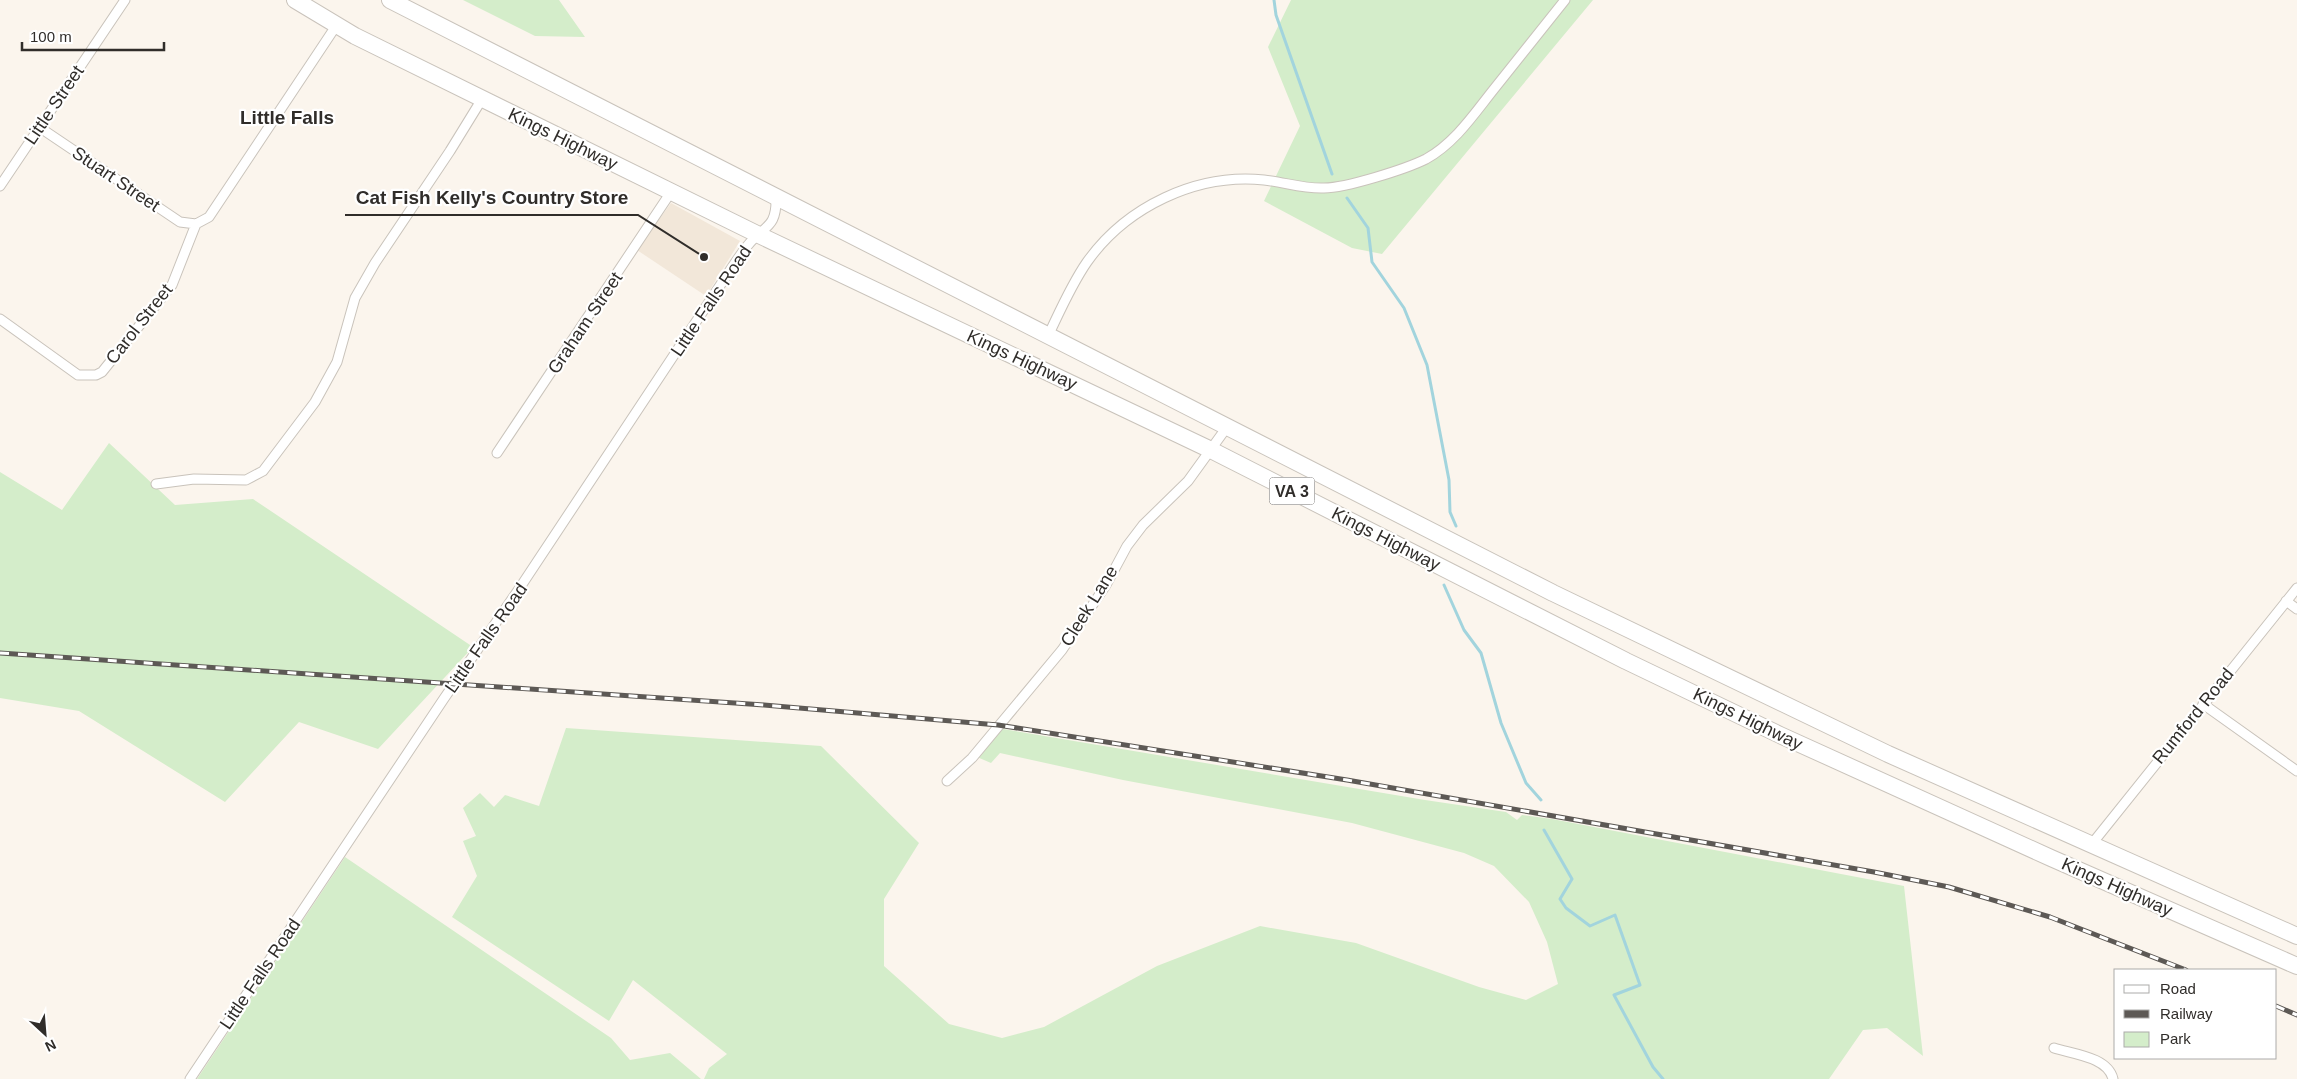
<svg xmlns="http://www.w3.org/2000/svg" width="2297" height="1079" viewBox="0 0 2297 1079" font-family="Helvetica,sans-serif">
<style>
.built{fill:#f2e7d9}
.green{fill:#d4edca}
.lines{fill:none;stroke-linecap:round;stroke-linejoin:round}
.stream{stroke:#a2d4dd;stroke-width:3}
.street-casing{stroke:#c9c3bb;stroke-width:11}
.highway-casing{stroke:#c9c3bb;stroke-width:18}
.street{stroke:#fff;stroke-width:9}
.highway{stroke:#fff;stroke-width:16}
.rail-casing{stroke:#5d5955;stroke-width:5}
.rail{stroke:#fff;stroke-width:3;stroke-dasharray:9;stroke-linecap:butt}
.labels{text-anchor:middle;stroke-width:4.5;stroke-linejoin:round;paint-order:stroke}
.shield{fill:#fff;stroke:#6e6c6a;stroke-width:1}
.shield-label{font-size:16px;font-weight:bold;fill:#302d2a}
.street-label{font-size:18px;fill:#302d2a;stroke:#fff}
.neighbourhood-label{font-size:19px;font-weight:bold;fill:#302d2a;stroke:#fff}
.leader{fill:none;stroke:#302d2a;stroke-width:2}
.callout-dot{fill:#302d2a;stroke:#fff;stroke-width:2}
.callout-label{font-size:19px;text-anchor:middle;font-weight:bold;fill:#302d2a;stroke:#fff;stroke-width:4.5;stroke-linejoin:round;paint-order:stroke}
</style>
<rect width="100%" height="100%" fill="#fbf5ed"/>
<path class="built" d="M 671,203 L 740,241 L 706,296 L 637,250 Z"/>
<path class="green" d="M 463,0 L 559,0 L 585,37 L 535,36 Z
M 1291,0 L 1593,0 L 1382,254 L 1352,248 L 1264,201 L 1300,126 L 1268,47 Z
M 109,443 L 175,505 L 253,499 L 473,647 L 378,749 L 299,722 L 225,802 L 79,711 L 0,698 L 0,472 L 62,510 Z
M 566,728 L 821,746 L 919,843 L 884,899 L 884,966 L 949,1024 L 1002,1038 L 1044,1027 L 1157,966 L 1260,926 L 1356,943 L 1479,987 L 1526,1000 L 1558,984 L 1547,942 L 1529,902 L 1494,866 L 1464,853 L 1352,823 L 1123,780 L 1000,753 L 991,763 L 977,757 L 1003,729 L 1425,800 L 1506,812 L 1517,820 L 1522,815 L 1552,819 L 1904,886 L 1923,1056 L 1887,1028 L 1863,1030 L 1829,1079 L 704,1079 L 709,1068 L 727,1054 L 633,980 L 609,1021 L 452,917 L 477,876 L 463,841 L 476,836 L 463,808 L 480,793 L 494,807 L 505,795 L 539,806 Z
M 345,857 L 611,1038 L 630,1060 L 670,1053 L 701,1079 L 197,1079 Z"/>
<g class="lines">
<path class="stream" d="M 1274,0 L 1276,15 L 1332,174
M 1347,198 L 1368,228 L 1372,262 L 1404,308 L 1427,365 L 1449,480 L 1450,512 L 1456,526
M 1444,585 L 1464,630 L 1481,653 L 1501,723 L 1526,783 L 1541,800
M 1544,830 L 1572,879 L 1560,899 L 1566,908 L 1590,926 L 1615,915 L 1640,985 L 1614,995 L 1653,1067 L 1663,1079"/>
<defs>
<path id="street" d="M 39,127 L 180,222 L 196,224
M 0,186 L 125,0
M 0,319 L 78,375 L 96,375 L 102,372 L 172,285 L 196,224 L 209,217 L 336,26
M 1048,336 C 1060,311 1071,285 1087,262 C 1126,207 1196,173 1264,180 C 1284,182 1304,189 1324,188 C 1346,188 1406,169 1426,159 C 1455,143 1474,114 1494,89 C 1518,59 1541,30 1565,0
M 497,453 L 671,192
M 156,484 L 194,479 L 246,480 L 263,471 L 315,402 L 337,362 L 355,298 L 375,263 L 450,151 L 482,99
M 2286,601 L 2297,609
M 2203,704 L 2297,771
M 947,781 L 972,758 L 1062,650 L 1106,585 L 1127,546 L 1143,525 L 1188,481 L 1227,427
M 2091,845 L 2297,588
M 2054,1048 C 2073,1054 2108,1057 2113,1079
M 190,1079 L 443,700 L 521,586 L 721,284 C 730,271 738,257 748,245 C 764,225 777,229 776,197"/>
<path id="highway" d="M 295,0 L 355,36 L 759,235 L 1211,450 L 1626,661 L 1780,735 L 2051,858 L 2297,966
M 390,0 L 1553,593 L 1888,754 L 2297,936"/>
</defs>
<use href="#street" class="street-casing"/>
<use href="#highway" class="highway-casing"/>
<use href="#street" class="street"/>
<use href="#highway" class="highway"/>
<defs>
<path id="rail" d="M 0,653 L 764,705 L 998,725 L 1347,780 L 1874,872 L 1949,887 L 2050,917 L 2186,970
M 2276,1006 L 2297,1015"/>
</defs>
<use href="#rail" class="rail-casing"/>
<use href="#rail" class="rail"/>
</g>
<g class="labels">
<rect class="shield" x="1269.5" y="477.5" width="45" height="27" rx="4"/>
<g class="shield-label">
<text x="1292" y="497">VA 3</text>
</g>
<g class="street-label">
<text transform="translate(54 105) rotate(-56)" y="6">Little Street</text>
<text transform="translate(563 139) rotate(26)" y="6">Kings Highway</text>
<text transform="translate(116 179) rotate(34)" y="6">Stuart Street</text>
<text transform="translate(711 301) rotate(-56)" y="6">Little Falls Road</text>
<text transform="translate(585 323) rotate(-56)" y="6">Graham Street</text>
<text transform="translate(139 324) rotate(-52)" y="6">Carol Street</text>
<text transform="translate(1022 360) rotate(25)" y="6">Kings Highway</text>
<text transform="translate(1386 539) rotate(27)" y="6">Kings Highway</text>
<text transform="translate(1089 606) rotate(-58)" y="6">Cleek Lane</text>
<text transform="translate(486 638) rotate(-55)" y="6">Little Falls Road</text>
<text transform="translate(2193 716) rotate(-51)" y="6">Rumford Road</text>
<text transform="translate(1748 719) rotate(26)" y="6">Kings Highway</text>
<text transform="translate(2117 887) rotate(24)" y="6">Kings Highway</text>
<text transform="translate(260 974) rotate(-56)" y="6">Little Falls Road</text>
</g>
<g class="neighbourhood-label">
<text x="287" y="124">Little Falls</text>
</g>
</g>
<path class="leader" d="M704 257L638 215H345"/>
<circle class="callout-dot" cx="704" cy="257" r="5"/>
<g class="callout-label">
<text x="492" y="204">Cat Fish Kelly's Country Store</text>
</g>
<rect x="2114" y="969" width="162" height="90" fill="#ffffff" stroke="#acabaa"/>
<rect x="2124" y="985" width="25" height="8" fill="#ffffff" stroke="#acabaa"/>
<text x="2160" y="994" font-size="15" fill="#302d2a">Road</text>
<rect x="2124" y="1010" width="25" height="8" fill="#5d5955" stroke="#acabaa"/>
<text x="2160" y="1019" font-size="15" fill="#302d2a">Railway</text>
<rect x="2124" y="1032" width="25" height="15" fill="#d4edca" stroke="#acabaa"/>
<text x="2160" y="1044" font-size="15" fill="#302d2a">Park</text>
<g transform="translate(45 1034) rotate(154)" stroke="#ffffff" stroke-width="4" paint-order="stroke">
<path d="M0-4L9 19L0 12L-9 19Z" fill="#302d2a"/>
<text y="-8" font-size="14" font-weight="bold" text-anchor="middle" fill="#302d2a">N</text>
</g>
<path d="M22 42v8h142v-8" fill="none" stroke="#302d2a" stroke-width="2.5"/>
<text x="30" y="42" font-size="15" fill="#302d2a" stroke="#ffffff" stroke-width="4" paint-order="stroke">100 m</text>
</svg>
